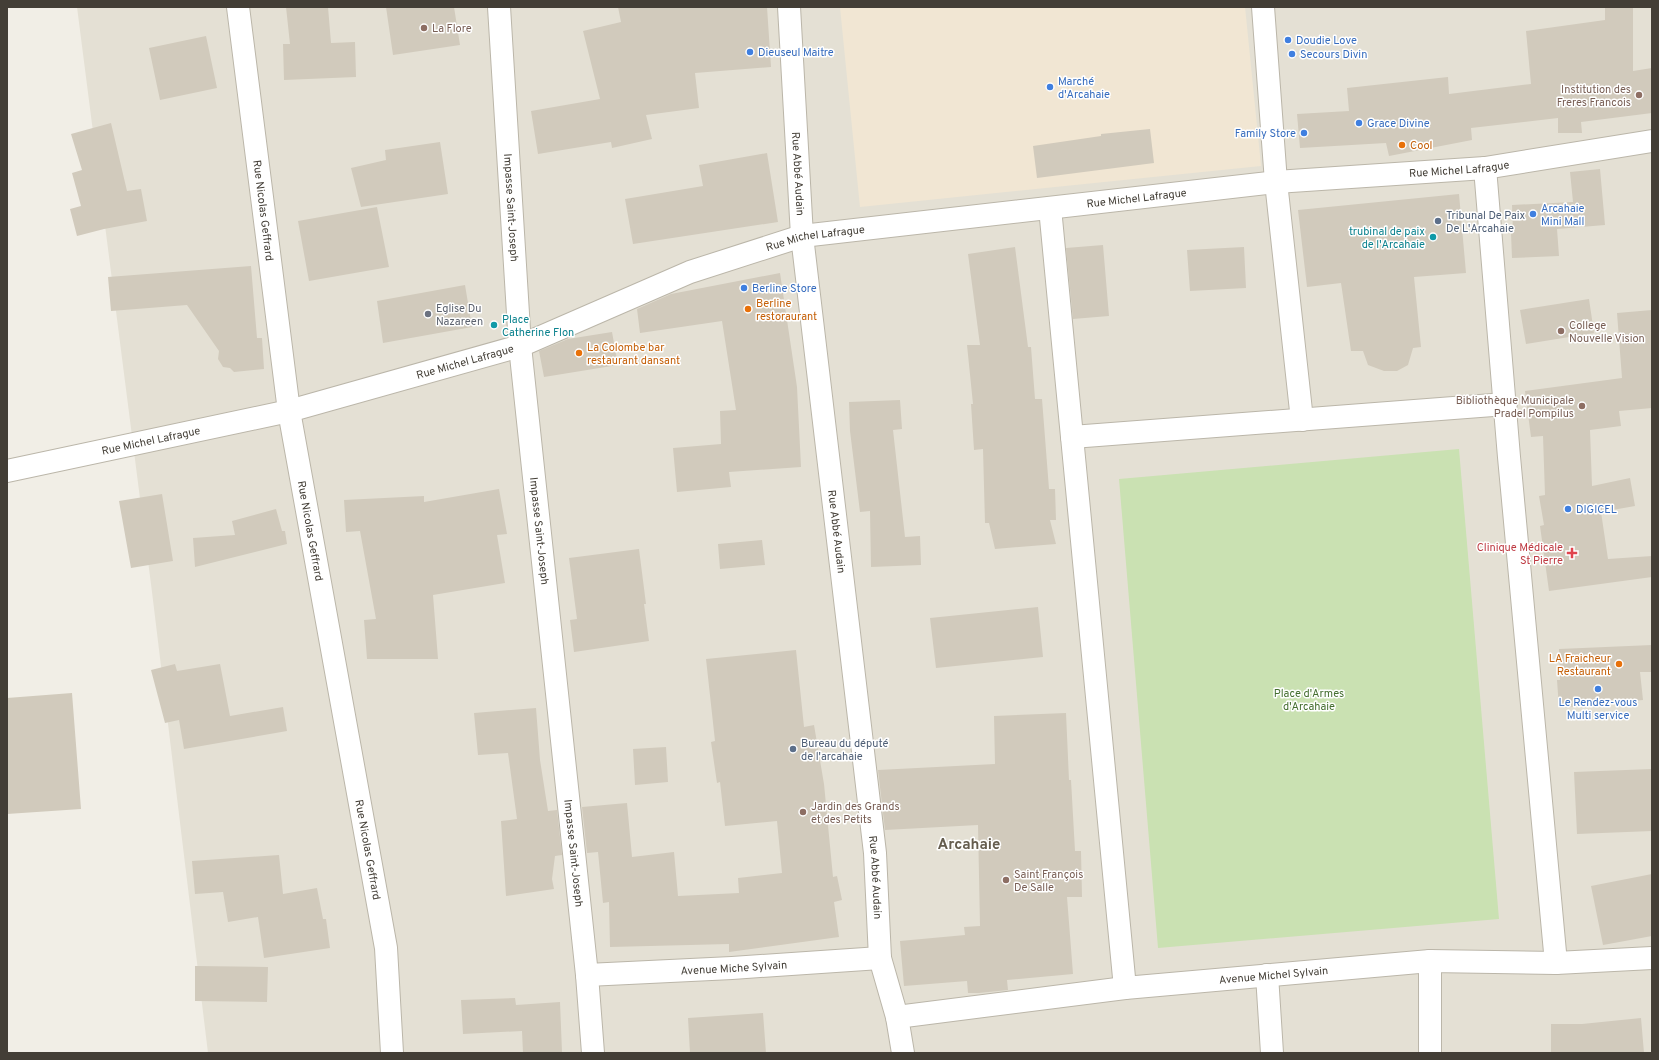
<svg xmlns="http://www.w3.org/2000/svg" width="1659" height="1060" viewBox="0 0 1659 1060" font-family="Overpass,sans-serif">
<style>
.residential{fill:#e4e0d4}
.commercial{fill:#f1e6d3}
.green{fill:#cae1b2}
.building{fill:#d1cabc}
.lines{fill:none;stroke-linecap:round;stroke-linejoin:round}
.minor-casing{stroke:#bbb6a9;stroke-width:24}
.tertiary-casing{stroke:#bbb6a9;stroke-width:24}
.minor{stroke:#fff;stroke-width:22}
.tertiary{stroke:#fff;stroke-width:22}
.education-dot{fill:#8d6e63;stroke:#fff;stroke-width:1.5}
.shop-dot{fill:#3f7fe0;stroke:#fff;stroke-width:1.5}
.food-dot{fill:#e8710a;stroke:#fff;stroke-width:1.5}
.service-dot{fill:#5c6f8a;stroke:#fff;stroke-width:1.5}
.culture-dot{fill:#0f9aa8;stroke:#fff;stroke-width:1.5}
.worship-dot{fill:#6b7280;stroke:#fff;stroke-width:1.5}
.health-dot{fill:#e0444e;stroke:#fff;stroke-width:1.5}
.labels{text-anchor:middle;stroke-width:3;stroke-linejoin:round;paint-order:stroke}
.education-label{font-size:11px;fill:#785e54;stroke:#fff;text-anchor:start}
.shop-label{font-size:11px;fill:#366cbe;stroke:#fff;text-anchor:start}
.food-label{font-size:11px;fill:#c56008;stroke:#fff;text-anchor:start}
.street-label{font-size:11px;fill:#433e36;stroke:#fff}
.service-label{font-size:11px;fill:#4e5e75;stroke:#fff;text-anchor:start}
.culture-label{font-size:11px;fill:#0d838f;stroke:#fff;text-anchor:end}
.worship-label{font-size:11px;fill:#5b616d;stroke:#fff;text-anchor:start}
.health-label{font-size:11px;fill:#be3a42;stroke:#fff;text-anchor:end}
.park-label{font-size:11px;fill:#446e2f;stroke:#fff}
.district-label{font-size:15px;font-weight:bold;fill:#655d4e;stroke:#fff}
</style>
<rect width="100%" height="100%" fill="#f1eee6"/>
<path class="residential" d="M 77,7 L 1652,7 L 1652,1053 L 208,1053 L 152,592 Z"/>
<path class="commercial" d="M 840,7 L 1245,7 L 1261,166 L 860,207 Z"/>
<path class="green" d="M 1459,449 L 1499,919 L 1158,948 L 1119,479 Z"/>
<path class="building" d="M 286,7 L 328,7 L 331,43 L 355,42 L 356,77 L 284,80 L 283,44 L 290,44 Z
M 386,7 L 454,7 L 460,45 L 393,55 Z
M 618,7 L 767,7 L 771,67 L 695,73 L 699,108 L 646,115 L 652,139 L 612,148 L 611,142 L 538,154 L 531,111 L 600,99 L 583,31 L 621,22 Z
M 1605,7 L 1633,7 L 1633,71 L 1652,68 L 1652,113 L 1581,122 L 1582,133 L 1558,133 L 1558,118 L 1471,128 L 1472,140 L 1389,156 L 1386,143 L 1300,148 L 1297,114 L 1349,111 L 1347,88 L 1448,77 L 1449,94 L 1531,84 L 1526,31 L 1605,20 Z
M 206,36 L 217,88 L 160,100 L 149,48 Z
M 111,123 L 127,191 L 141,189 L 147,221 L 104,229 L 77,236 L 70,209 L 81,206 L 72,173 L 82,170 L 71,134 Z
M 1150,129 L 1154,163 L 1037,178 L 1033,146 L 1101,136 L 1101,134 Z
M 440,142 L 448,194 L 361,207 L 351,168 L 386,160 L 385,150 Z
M 767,153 L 778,222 L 633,244 L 625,199 L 703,186 L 699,165 Z
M 1600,169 L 1605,225 L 1557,229 L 1559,256 L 1512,258 L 1511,233 L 1513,233 L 1512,205 L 1573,202 L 1570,172 Z
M 1459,194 L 1466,273 L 1414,277 L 1421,347 L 1413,348 L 1408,365 L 1397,371 L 1384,371 L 1368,365 L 1363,351 L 1351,351 L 1341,283 L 1307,287 L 1298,210 Z
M 377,207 L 389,267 L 309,281 L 298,221 Z
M 1103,245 L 1109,316 L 1073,319 L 1066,248 Z
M 1015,247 L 1028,347 L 1031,347 L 1035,399 L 1042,399 L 1049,489 L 1055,489 L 1056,520 L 1050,520 L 1056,544 L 995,549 L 989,523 L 985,523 L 983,449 L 974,450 L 971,404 L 973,404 L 967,345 L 980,345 L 968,254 Z
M 1244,247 L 1246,288 L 1190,291 L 1187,250 Z
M 251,266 L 257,338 L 262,338 L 264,369 L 234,372 L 230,368 L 223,367 L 218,359 L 219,351 L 187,305 L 111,311 L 108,277 Z
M 780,273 L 797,387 L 801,467 L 729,472 L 731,487 L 677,492 L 673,448 L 721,444 L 720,411 L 736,410 L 722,321 L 640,333 L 637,309 L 671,294 Z
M 465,285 L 472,327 L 383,343 L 377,301 Z
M 1589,299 L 1594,333 L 1526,344 L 1520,310 Z
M 1652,310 L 1652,408 L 1619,411 L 1621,426 L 1590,430 L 1592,486 L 1630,478 L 1635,506 L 1601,512 L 1608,559 L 1652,556 L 1652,577 L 1549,591 L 1540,526 L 1544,525 L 1539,496 L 1545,495 L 1543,436 L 1531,437 L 1525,391 L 1622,378 L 1617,313 Z
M 612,332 L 618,365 L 544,377 L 539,351 L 568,339 Z
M 900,400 L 902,429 L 893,430 L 905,537 L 920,536 L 921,565 L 871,567 L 870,511 L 860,512 L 850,431 L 849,402 Z
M 499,489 L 507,534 L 497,535 L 505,583 L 433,595 L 438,659 L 367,659 L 364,620 L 376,619 L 360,531 L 346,532 L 344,500 L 424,496 L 424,502 Z
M 162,494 L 173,561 L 131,568 L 119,501 Z
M 276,509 L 282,531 L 285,531 L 287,544 L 195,567 L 193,538 L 235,535 L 232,521 Z
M 762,540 L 765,565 L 720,569 L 718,544 Z
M 639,549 L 646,604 L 644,604 L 649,641 L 574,652 L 570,620 L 577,619 L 569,558 Z
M 1038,607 L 1043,657 L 936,668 L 930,618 Z
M 1652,645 L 1652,672 L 1640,672 L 1643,700 L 1559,708 L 1557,680 L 1560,680 L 1559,649 Z
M 796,650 L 804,727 L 814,725 L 824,784 L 833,877 L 837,876 L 842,900 L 834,902 L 839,937 L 729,952 L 729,944 L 610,947 L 609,902 L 603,903 L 598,852 L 587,853 L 582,807 L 627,803 L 632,857 L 674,852 L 678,896 L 739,893 L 738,878 L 782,873 L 777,821 L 725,826 L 720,782 L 717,783 L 711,742 L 715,741 L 706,659 Z
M 175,664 L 177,671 L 220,664 L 230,716 L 283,707 L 287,731 L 184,749 L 179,720 L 165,723 L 151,670 Z
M 72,693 L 81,809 L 7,814 L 7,698 Z
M 536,708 L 540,760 L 548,811 L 557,810 L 562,855 L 555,856 L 552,879 L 554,889 L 506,896 L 501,821 L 517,819 L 508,753 L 478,755 L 474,713 Z
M 1066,713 L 1069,780 L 1071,780 L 1075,851 L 1081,851 L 1082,897 L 1067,897 L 1073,974 L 1007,980 L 1008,990 L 979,993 L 968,993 L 967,981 L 904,986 L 900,941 L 965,935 L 964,927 L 980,926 L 978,825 L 885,830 L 878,770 L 995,764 L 994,716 Z
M 666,747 L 668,782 L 635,785 L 633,749 Z
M 1652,769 L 1652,831 L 1577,834 L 1574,772 Z
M 279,855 L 283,894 L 317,888 L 323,919 L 326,919 L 330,948 L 264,958 L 258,917 L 228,922 L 223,892 L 195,894 L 192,861 Z
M 1652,874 L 1652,936 L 1603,945 L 1591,886 Z
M 195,966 L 268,967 L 267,1002 L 195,1001 Z
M 515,998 L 516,1005 L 560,1002 L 562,1052 L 523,1053 L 522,1031 L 463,1034 L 461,1000 Z
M 763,1013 L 766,1053 L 690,1053 L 688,1018 Z
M 1641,1018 L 1644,1053 L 1551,1053 L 1551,1024 L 1582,1024 Z"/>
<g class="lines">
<defs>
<g id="minor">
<path id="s1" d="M 238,7 L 289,411 L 386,948 L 392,1053"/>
<path id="s2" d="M 499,7 L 520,346"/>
<path id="s3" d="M 789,7 L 802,236 L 875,853 L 880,958 L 897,1017 L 903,1053"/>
<path d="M 1263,7 L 1276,182 L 1302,420"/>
<path d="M 1485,168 L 1509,457 L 1556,963"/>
<path d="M 1050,208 L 1125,988"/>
<path d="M 1072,437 L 1506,404"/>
<path id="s4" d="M 7,471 L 289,411 L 520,346 L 690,272 L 802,236 L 1276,182 L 1485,168 L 1652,141"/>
<path id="s5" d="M 587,975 L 732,968 L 880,958"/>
<path d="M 1267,975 L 1272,1053"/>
<path id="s6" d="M 897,1017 L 1125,988 L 1430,961 L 1556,963 L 1652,958"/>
<path d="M 1430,1053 L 1430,961"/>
</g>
<g id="tertiary">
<path id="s7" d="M 520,346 L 587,975 L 593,1053"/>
</g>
</defs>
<use href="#minor" class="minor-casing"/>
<use href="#tertiary" class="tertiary-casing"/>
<use href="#minor" class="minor"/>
<use href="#tertiary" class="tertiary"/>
</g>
<g class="education-dot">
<circle cx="424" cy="28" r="4"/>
<circle cx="1639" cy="95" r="4"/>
<circle cx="1561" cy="331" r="4"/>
<circle cx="1582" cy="406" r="4"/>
<circle cx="803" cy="812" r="4"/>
<circle cx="1006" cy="880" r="4"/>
</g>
<g class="shop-dot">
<circle cx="1288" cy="40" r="4"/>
<circle cx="750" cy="52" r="4"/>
<circle cx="1292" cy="54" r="4"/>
<circle cx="1050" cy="87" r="4"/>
<circle cx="1359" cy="123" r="4"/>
<circle cx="1304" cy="133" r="4"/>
<circle cx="1533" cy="214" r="4"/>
<circle cx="744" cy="288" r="4"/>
<circle cx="1568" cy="509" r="4"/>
<circle cx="1598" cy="689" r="4"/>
</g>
<g class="food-dot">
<circle cx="1402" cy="145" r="4"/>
<circle cx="748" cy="309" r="4"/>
<circle cx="579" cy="353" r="4"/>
<circle cx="1619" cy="664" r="4"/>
</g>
<g class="service-dot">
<circle cx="1438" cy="221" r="4"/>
<circle cx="793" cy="749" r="4"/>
</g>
<g class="culture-dot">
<circle cx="1433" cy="237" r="4"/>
<circle cx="494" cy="325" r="4"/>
</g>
<circle class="worship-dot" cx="428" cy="314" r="4"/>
<path class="health-dot" d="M1570 547h4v4h4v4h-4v4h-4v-4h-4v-4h4z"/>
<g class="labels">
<g class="education-label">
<text x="432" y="32">La Flore</text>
<text x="1631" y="93" text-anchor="end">Institution des<tspan x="1631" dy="13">Freres Francois</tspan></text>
<text x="1569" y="329">College<tspan x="1569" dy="13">Nouvelle Vision</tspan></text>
<text x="1574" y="404" text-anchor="end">Bibliothèque Municipale<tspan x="1574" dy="13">Pradel Pompilus</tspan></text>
<text x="811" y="810">Jardin des Grands<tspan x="811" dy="13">et des Petits</tspan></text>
<text x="1014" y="878">Saint François<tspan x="1014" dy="13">De Salle</tspan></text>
</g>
<g class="shop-label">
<text x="1296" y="44">Doudie Love</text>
<text x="758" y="56">Dieuseul Maitre</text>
<text x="1300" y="58">Secours Divin</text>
<text x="1058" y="85">Marché<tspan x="1058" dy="13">d'Arcahaie</tspan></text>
<text x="1367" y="127">Grace Divine</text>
<text x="1296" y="137" text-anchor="end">Family Store</text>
<text x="1541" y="212">Arcahaie<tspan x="1541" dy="13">Mini Mall</tspan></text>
<text x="752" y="292">Berline Store</text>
<text x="1576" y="513">DIGICEL</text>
<text x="1598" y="706" text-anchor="middle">Le Rendez-vous<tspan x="1598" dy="13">Multi service</tspan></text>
</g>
<g class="food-label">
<text x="1410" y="149">Cool</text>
<text x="756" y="307">Berline<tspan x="756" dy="13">restoraurant</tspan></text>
<text x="587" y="351">La Colombe bar<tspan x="587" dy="13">restaurant dansant</tspan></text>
<text x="1611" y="662" text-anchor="end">LA Fraicheur<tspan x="1611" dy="13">Restaurant</tspan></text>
</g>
<g class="street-label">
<text dy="4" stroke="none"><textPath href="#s4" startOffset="1492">Rue Michel Lafrague</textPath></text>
<text dy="4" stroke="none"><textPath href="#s3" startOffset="167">Rue Abbé Audain</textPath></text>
<text dy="4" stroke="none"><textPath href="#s4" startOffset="1168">Rue Michel Lafrague</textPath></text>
<text dy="4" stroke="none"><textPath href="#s2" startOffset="201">Impasse Saint-Joseph</textPath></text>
<text dy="4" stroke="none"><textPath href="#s1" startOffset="205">Rue Nicolas Geffrard</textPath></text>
<text dy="4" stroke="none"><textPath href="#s4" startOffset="844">Rue Michel Lafrague</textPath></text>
<text dy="4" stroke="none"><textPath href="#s4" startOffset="471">Rue Michel Lafrague</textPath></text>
<text dy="4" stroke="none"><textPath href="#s4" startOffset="147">Rue Michel Lafrague</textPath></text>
<text dy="4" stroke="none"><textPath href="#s1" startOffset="529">Rue Nicolas Geffrard</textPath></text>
<text dy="4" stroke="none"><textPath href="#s7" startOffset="186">Impasse Saint-Joseph</textPath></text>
<text dy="4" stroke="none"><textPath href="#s3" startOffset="527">Rue Abbé Audain</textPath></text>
<text dy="4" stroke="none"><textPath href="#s1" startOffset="853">Rue Nicolas Geffrard</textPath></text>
<text dy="4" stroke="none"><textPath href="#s7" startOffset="510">Impasse Saint-Joseph</textPath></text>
<text dy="4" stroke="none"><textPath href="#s3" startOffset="875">Rue Abbé Audain</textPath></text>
<text dy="4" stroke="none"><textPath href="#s5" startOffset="147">Avenue Miche Sylvain</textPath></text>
<text dy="4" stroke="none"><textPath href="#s6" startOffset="379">Avenue Michel Sylvain</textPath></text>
</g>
<g class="service-label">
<text x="1446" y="219">Tribunal De Paix<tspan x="1446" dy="13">De L'Arcahaie</tspan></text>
<text x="801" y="747">Bureau du député<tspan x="801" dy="13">de l'arcahaie</tspan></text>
</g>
<g class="culture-label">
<text x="1425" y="235">trubinal de paix<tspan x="1425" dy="13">de l'Arcahaie</tspan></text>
<text x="502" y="323" text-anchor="start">Place<tspan x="502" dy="13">Catherine Flon</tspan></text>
</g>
<g class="worship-label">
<text x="436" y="312">Eglise Du<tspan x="436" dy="13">Nazareen</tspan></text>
</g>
<g class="health-label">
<text x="1563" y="551">Clinique Médicale<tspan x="1563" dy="13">St Pierre</tspan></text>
</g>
<g class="park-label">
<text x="1309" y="697">Place d'Armes<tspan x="1309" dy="13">d'Arcahaie</tspan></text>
</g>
<g class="district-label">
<text x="969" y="849">Arcahaie</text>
</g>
</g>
<rect width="1659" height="1060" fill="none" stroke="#433e36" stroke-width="16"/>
</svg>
